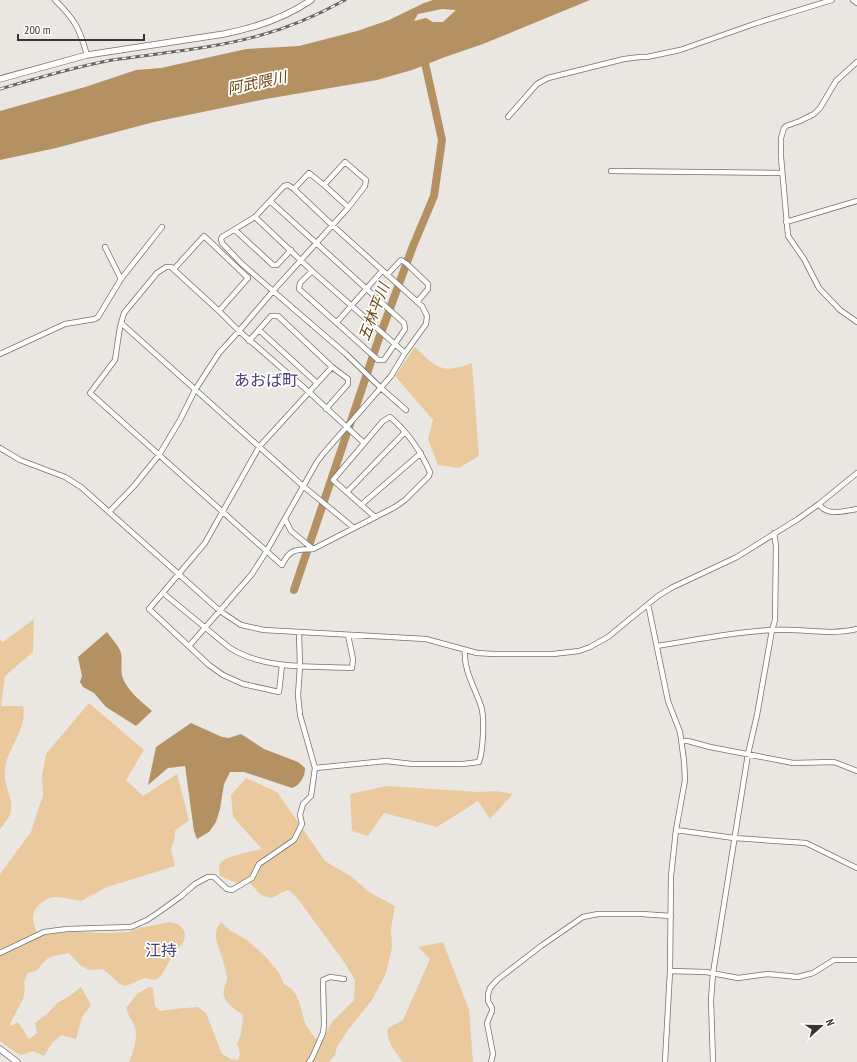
<svg xmlns="http://www.w3.org/2000/svg" width="857" height="1062" viewBox="0 0 857 1062" font-family="'PT Sans Narrow','Noto Sans JP',sans-serif">
<style>
.green{fill:#eac99f}
.water{fill:#b49163;fill-rule:evenodd}
.lines{fill:none;stroke-linecap:round;stroke-linejoin:round}
.river{stroke:#b49163;stroke-width:8}
.minor-casing{stroke:#75716d;stroke-width:6}
.major-casing{stroke:#75716d;stroke-width:7}
.minor{stroke:#fff;stroke-width:4.5}
.major{stroke:#fff;stroke-width:5.5}
.rail-casing{stroke:#686664;stroke-width:3}
.rail{stroke:#fff;stroke-width:1.5;stroke-dasharray:4.5;stroke-linecap:butt}
.labels{text-anchor:middle;stroke-width:3.5;stroke-linejoin:round;paint-order:stroke}
.water-label{font-size:15px;font-style:italic;fill:#6e4912;stroke:#fff}
.quarter-label{font-size:16px;fill:#493c79;stroke:#fff}
</style>
<rect width="100%" height="100%" fill="#eae6e2"/>
<path class="green" d="M 415,347 C 437,369 442,374 472,363 L 479,456 L 459,468 L 438,465 L 428,439 L 433,420 L 395,376 Z
M 34,619 L 33,652 L 5,676 L 1,706 L 23,706 C 28,730 6,748 5,771 C 4,797 23,804 0,829 L 0,640 L 3,642 Z
M 89,703 L 144,750 L 126,780 L 143,796 L 177,774 L 189,820 L 175,831 L 174,841 L 171,849 L 175,866 L 107,887 L 81,901 C 73,900 64,897 56,897 C 45,897 33,907 33,918 C 33,923 37,930 37,936 L 68,932 L 108,933 L 129,932 L 139,928 L 170,922 L 178,924 L 184,930 L 185,936 L 183,943 L 174,953 L 161,976 L 155,980 L 144,978 L 126,986 L 120,984 L 103,969 L 89,970 L 80,965 L 69,953 C 62,955 50,955 45,961 C 37,968 41,971 28,973 L 24,982 L 25,990 L 23,999 L 10,1024 L 11,1026 L 18,1022 L 29,1039 L 37,1033 L 35,1023 L 47,1014 L 57,1003 L 71,995 L 81,987 L 91,1005 L 82,1017 L 76,1039 L 61,1035 L 52,1043 L 44,1056 L 33,1051 L 21,1055 L 15,1052 L 0,1041 L 0,874 L 31,832 L 43,795 L 42,776 L 46,754 Z
M 246,778 L 277,792 L 325,861 L 352,877 L 369,892 L 395,906 L 391,929 L 392,948 L 386,973 L 372,1000 L 348,1030 L 337,1047 L 335,1055 L 329,1062 L 129,1062 C 133,1053 139,1035 134,1025 C 131,1019 128,1015 126,1008 L 137,994 L 149,987 L 153,988 L 155,1006 L 160,1011 L 174,1009 L 198,1007 L 206,1013 L 222,1054 L 231,1059 L 238,1060 L 240,1054 L 237,1044 L 241,1034 L 243,1015 C 236,1010 226,1004 224,996 C 222,989 227,984 227,978 C 226,971 224,964 222,957 C 218,945 211,933 221,922 L 231,931 L 247,940 L 266,957 L 279,973 L 284,984 C 302,993 299,1009 306,1025 C 309,1031 314,1036 318,1041 L 322,1040 L 332,1022 L 354,1000 L 355,980 L 344,962 L 298,899 L 290,891 L 287,890 L 271,898 L 261,895 L 248,881 L 237,883 L 220,876 C 220,872 218,867 220,864 C 224,856 253,851 262,849 L 233,817 L 231,795 Z
M 387,786 L 479,792 L 495,791 L 513,794 L 490,819 L 478,801 L 437,827 L 384,813 L 368,836 L 352,831 L 350,794 Z
M 443,942 L 469,1010 L 473,1062 L 403,1062 C 396,1052 385,1041 388,1028 L 403,1020 L 430,959 L 418,947 Z"/>
<path class="water" d="M 433,0 L 590,0 L 483,44 L 445,57 L 412,70 L 377,80 L 266,99 L 154,122 L 56,148 L 0,160 L 0,111 L 85,87 L 136,70 L 161,68 L 246,49 L 299,46 L 357,31 L 389,20 L 424,3 ZM 442,9 L 456,10 L 443,22 L 433,22 L 426,18 L 414,21 L 418,14 Z
M 107,632 C 111,638 119,646 121,653 C 123,663 119,670 124,681 C 130,693 142,702 152,711 L 136,726 L 106,707 L 94,693 L 83,687 L 80,682 L 82,676 L 78,657 Z
M 191,723 L 222,737 L 229,738 L 241,734 L 264,749 L 298,762 L 305,768 C 305,777 300,785 292,788 L 244,772 L 230,772 L 224,784 L 220,809 L 216,822 L 209,832 L 197,839 L 194,831 L 185,766 L 168,768 L 148,785 L 156,747 Z"/>
<g class="lines">
<path class="river" d="M 294,590 L 378,341 L 413,246 L 434,196 L 442,140 L 425,63 L 425,54"/>
<defs>
<path id="minor" d="M 55,0 C 75,20 79,27 87,55
M 853,0 L 857,3
M 857,62 L 836,81 L 820,108 L 814,114 L 800,121 L 786,126 L 784,128 L 781,138 L 781,157 L 788,236 L 804,259 L 819,288 L 840,310 L 857,322
M 508,117 L 537,84 L 548,78 L 624,59 L 640,57 L 647,57 L 680,50 L 757,23 L 832,0
M 611,171 L 782,173
M 324,185 L 348,207
M 270,201 L 404,323 L 405,329 L 384,360 L 378,360 L 299,289 L 300,283 L 312,271
M 255,217 L 312,271 L 405,353
M 786,222 L 857,201
M 235,230 L 273,265 L 277,265 L 291,250
M 105,247 L 121,279
M 174,269 L 204,236 L 248,278 L 219,311
M 387,275 L 401,260 L 407,264 L 428,284 L 428,289 L 417,302
M 337,322 L 382,271
M 121,323 L 303,486 L 354,528
M 259,330 L 317,383
M 249,341 L 271,316 L 278,316 L 332,367 L 348,379 L 348,384 L 326,409
M 0,354 L 65,324 L 95,319 L 98,317 L 121,279 L 162,227
M 0,448 L 20,460 L 65,477 L 81,487 L 220,611 L 241,625 L 264,630 L 426,639 L 477,653 L 494,654 L 553,654 L 579,651 L 590,647 L 608,637 L 658,596 L 671,588 L 737,557 L 798,519 L 819,504 L 857,473
M 347,492 L 405,432
M 819,504 C 827,517 844,511 857,509
M 361,505 L 421,453
M 109,512 L 134,486 L 159,455 L 180,420 L 195,390 L 219,353 L 239,331 L 273,291 L 346,354 L 381,388 L 406,410
M 285,519 L 291,531 L 313,549 L 319,546 L 395,507 L 405,500 L 429,476 L 430,472 C 420,450 408,432 390,417 L 383,421 L 333,480 L 375,517
M 313,549 C 296,550 290,548 282,565 L 90,393 L 115,360 L 120,327 L 124,313 L 157,273 L 166,267 L 171,267 L 219,311 L 239,331 L 309,392 L 364,443
M 163,593 L 230,648 C 265,670 312,666 352,668 L 353,659 L 348,635
M 648,604 L 668,701 L 680,732 L 684,761 L 685,780 L 676,830 L 671,876 L 670,971 L 665,1062
M 189,646 L 252,574 L 266,552 L 317,462 L 323,454 L 391,376 L 405,353 L 426,324 L 427,316 L 422,306 L 332,225 L 294,189 L 288,185 L 284,186 L 255,217 L 222,237 L 221,239 L 222,243 L 241,263 L 273,291 L 348,208 L 365,186 L 366,180 L 345,162 L 324,185 L 309,173 L 294,189
M 657,646 C 695,640 733,632 772,630 C 801,628 829,636 857,629
M 282,665 L 279,692 L 243,684 L 223,675 L 209,665 L 149,609 L 205,543 L 259,447 L 332,367
M 682,741 L 688,741 L 710,747 L 793,763 L 834,762 L 857,771
M 315,768 L 386,761 L 412,764 L 463,764 L 479,762 C 483,750 485,718 481,706 C 475,688 463,669 465,650
M 676,830 L 734,838 L 806,843 L 857,868
M 0,953 L 44,932 L 67,929 L 131,927 L 147,920 L 159,912 L 180,897 L 195,884 L 208,877 L 214,877 L 227,889 L 232,890 L 252,878 L 259,864 L 294,840 L 302,824 L 300,815 L 303,804 L 311,796 L 315,768 L 300,715 L 298,695 L 300,666 L 299,633
M 670,971 L 706,972 L 738,978 L 768,974 L 798,977 L 813,973 L 834,960 L 857,960
M 309,1062 L 312,1058 L 323,1033 L 324,1025 L 323,980 L 330,977 L 344,979
M 491,1062 L 493,1054 L 487,1023 L 492,1011 L 492,1008 L 488,1001 L 488,994 L 490,988 L 497,980 L 541,946 L 583,917 L 598,914 L 642,914 L 671,916
M 713,1062 L 711,1000 L 713,973 L 748,754 L 757,715 L 772,630 L 775,620 L 776,546 L 774,533"/>
<path id="major" d="M 0,79 L 87,55 L 224,34 C 254,28 285,18 311,0
M 0,1049 L 17,1062"/>
</defs>
<use href="#minor" class="minor-casing"/>
<use href="#major" class="major-casing"/>
<use href="#minor" class="minor"/>
<use href="#major" class="major"/>
<defs>
<path id="rail" d="M 0,89 C 37,78 74,67 112,60 C 160,53 211,49 258,36 C 288,28 318,15 345,0"/>
</defs>
<use href="#rail" class="rail-casing"/>
<use href="#rail" class="rail"/>
</g>
<g class="labels">
<g class="water-label">
<text transform="translate(257 83) rotate(-12)" y="5">阿武隈川</text>
<text transform="translate(374 312) rotate(-69)" y="5">五林平川</text>
</g>
<g class="quarter-label">
<text x="266" y="386">あおば町</text>
<text x="161" y="956">江持</text>
</g>
</g>
<g transform="translate(821 1026) rotate(69)" stroke="#ffffff" stroke-width="3" paint-order="stroke">
<path d="M0-3L7 15L0 10L-7 15Z" fill="#363533"/>
<text y="-6" font-size="11" font-weight="bold" text-anchor="middle" fill="#363533">N</text>
</g>
<path d="M18 34v6h126v-6" fill="none" stroke="#363533" stroke-width="2"/>
<text x="24" y="34" font-size="12" fill="#363533" stroke="#ffffff" stroke-width="3" paint-order="stroke">200 m</text>
</svg>
